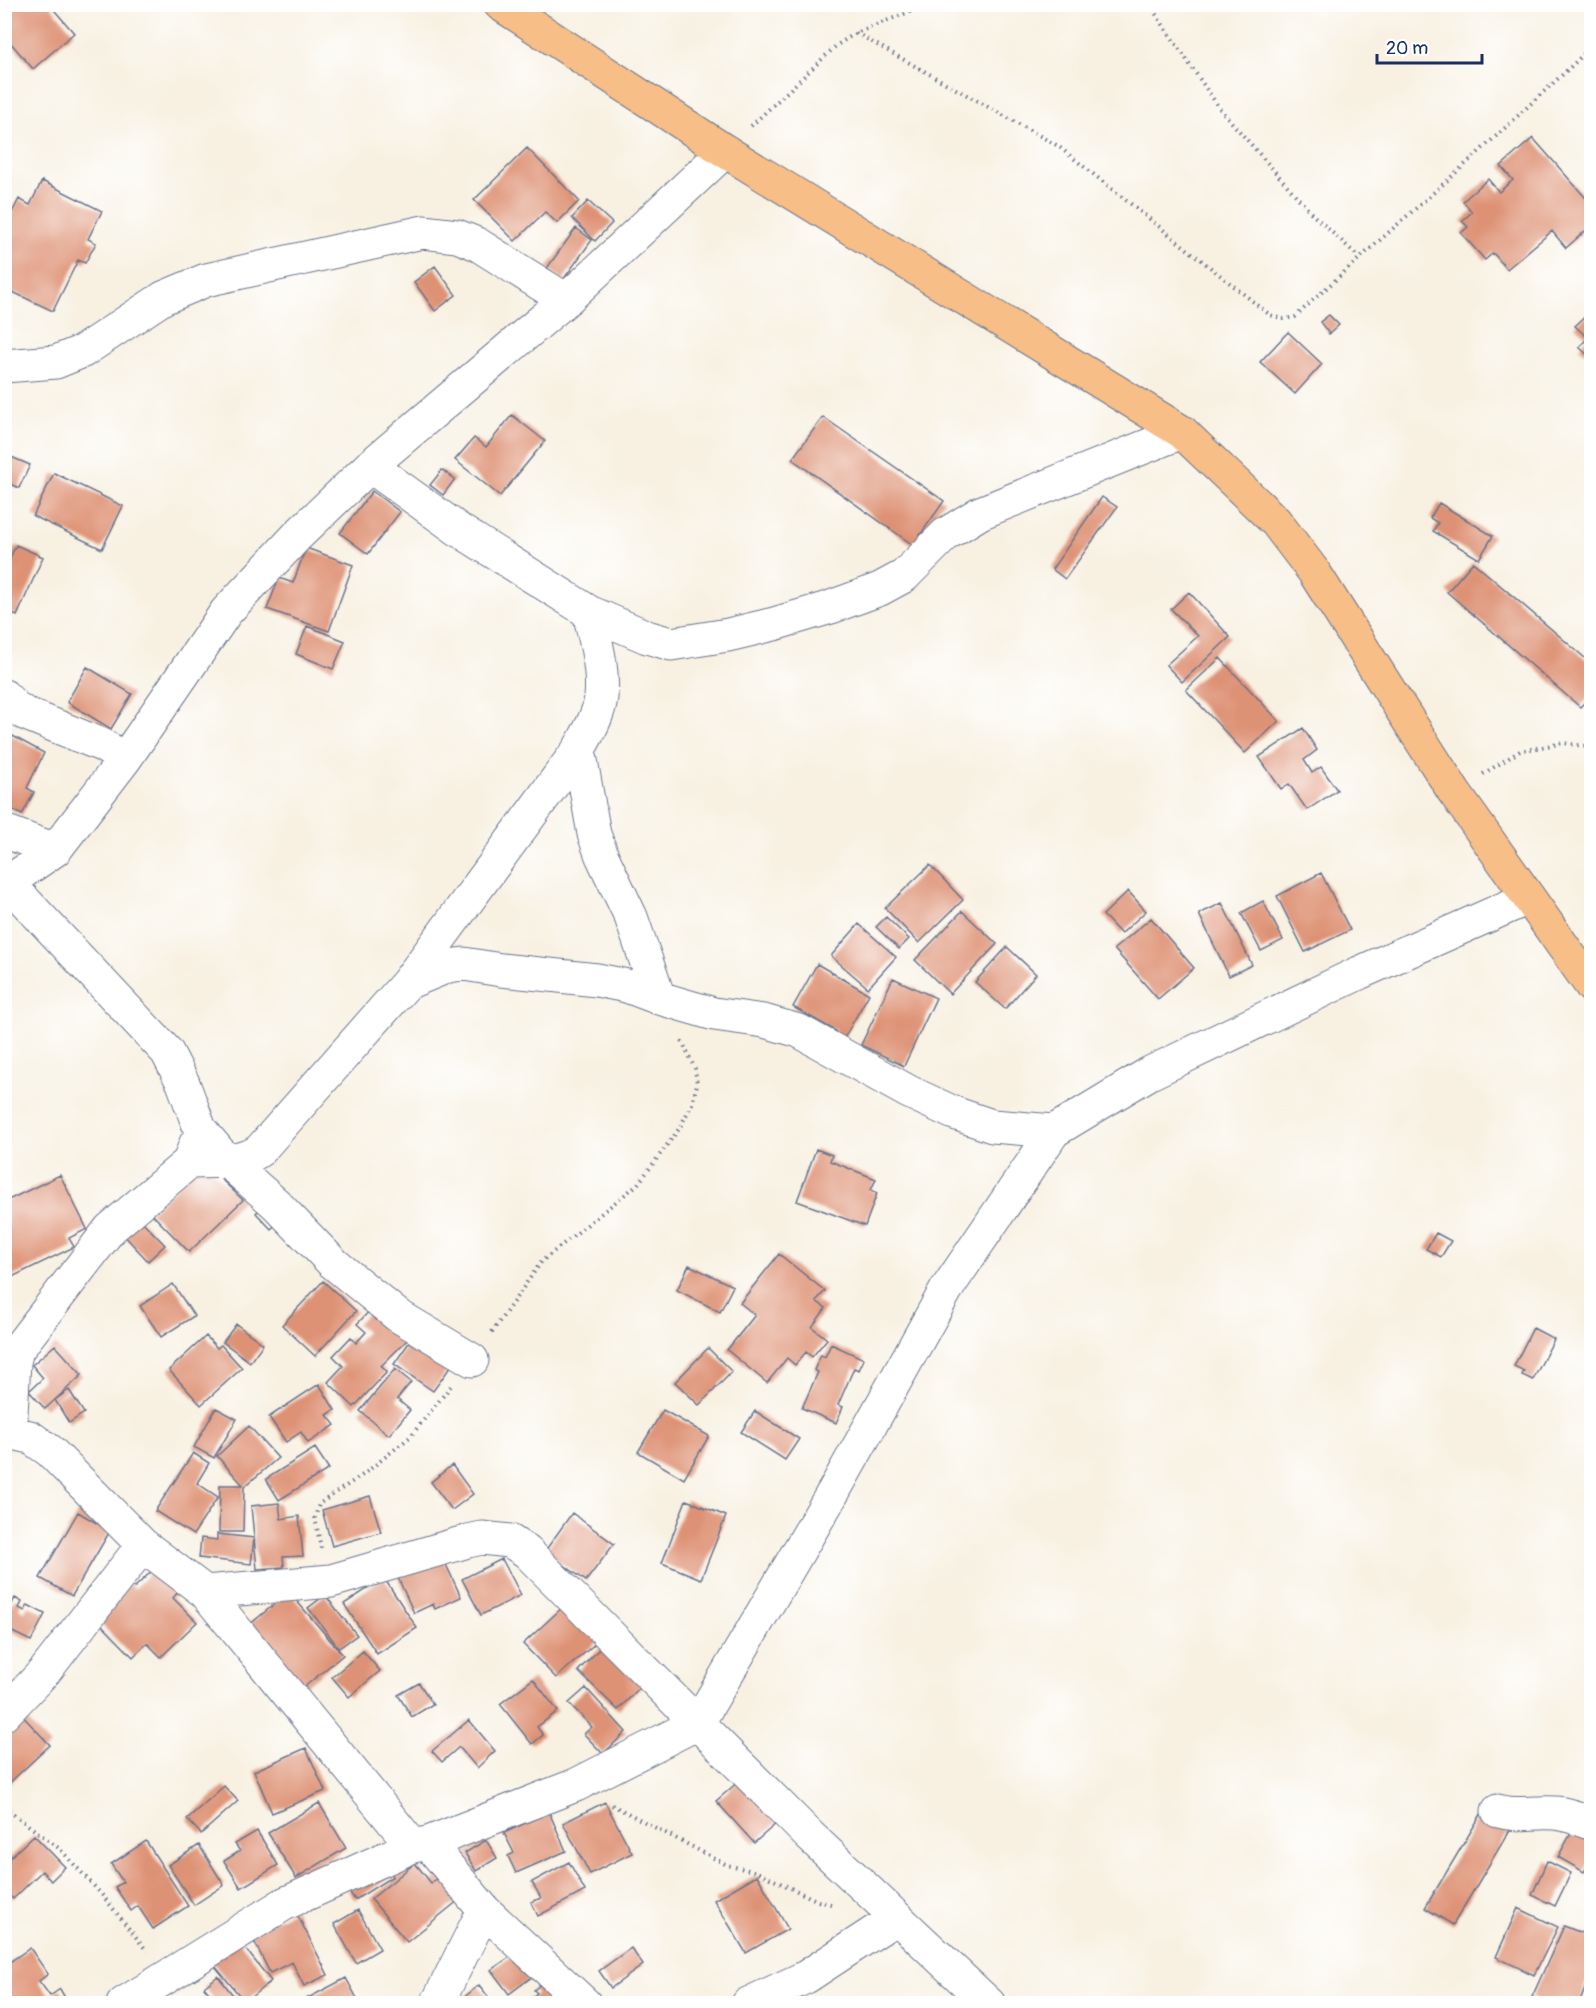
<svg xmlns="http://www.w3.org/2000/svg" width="1596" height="2008" viewBox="0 0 1596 2008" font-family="Pangolin,sans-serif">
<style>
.building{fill:#de9274}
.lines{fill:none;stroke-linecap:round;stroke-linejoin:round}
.minor-casing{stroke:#68738c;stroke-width:35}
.major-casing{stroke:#68738c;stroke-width:35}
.path{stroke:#68738c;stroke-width:4;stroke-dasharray:1.5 4.5;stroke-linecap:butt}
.minor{stroke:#fff;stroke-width:33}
.major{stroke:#f7be87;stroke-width:33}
</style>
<rect width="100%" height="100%" fill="#fff"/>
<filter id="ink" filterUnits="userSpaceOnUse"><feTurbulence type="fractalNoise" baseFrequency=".0167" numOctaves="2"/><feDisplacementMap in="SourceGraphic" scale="12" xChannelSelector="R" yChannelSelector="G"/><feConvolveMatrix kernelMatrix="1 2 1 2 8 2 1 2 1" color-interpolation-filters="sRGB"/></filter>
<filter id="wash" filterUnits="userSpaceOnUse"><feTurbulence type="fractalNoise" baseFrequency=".008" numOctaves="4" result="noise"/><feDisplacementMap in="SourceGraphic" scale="24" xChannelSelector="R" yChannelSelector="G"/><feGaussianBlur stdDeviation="1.35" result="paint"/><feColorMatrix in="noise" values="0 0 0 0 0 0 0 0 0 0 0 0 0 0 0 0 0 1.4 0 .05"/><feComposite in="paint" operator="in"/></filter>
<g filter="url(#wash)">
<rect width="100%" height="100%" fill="#f8f1e2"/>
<g id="blocks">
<path class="building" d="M 16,4 L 49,4 L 74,33 L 33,69 L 4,35 L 4,14 Z
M 1533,138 L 1592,205 L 1592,225 L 1566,248 L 1552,231 L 1507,269 L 1493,253 L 1485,260 L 1461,233 L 1468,227 L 1462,221 L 1472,212 L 1463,201 L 1488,179 L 1499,192 L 1513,180 L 1501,166 Z
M 527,148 L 579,201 L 557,223 L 545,212 L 515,241 L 474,200 Z
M 42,181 L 102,211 L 88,239 L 96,243 L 85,263 L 78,260 L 53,311 L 4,288 L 4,258 L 7,254 L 4,253 L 4,228 L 19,199 L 30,205 Z
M 588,201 L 612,223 L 595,241 L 572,218 Z
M 576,228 L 592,240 L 563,280 L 547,268 Z
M 435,266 L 456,295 L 435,311 L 414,282 Z
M 1592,310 L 1592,359 L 1579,347 L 1588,338 L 1575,326 Z
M 1329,315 L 1339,325 L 1329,334 L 1320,322 Z
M 1288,332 L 1322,364 L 1295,394 L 1260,362 Z
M 512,415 L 545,441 L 500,496 L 455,460 L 474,438 L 486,447 Z
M 823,417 L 944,501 L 913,545 L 792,459 Z
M 4,454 L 30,465 L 19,488 L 4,481 Z
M 442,470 L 455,479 L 443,495 L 430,485 Z
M 54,473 L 123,506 L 102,549 L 33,516 Z
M 372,491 L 400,512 L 368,554 L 340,533 Z
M 1102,497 L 1117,507 L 1065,579 L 1052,569 Z
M 1439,503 L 1493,536 L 1479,559 L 1433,531 L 1438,523 L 1430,518 Z
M 16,545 L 43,557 L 17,616 L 4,610 L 4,558 L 9,560 Z
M 306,548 L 353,565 L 329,631 L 267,609 L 279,578 L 293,583 Z
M 1473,562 L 1592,664 L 1592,701 L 1588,699 L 1580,707 L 1447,592 Z
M 1189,592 L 1230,637 L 1182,682 L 1166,665 L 1198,636 L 1171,609 Z
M 307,626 L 345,641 L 333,669 L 296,654 Z
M 1220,658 L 1279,721 L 1245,753 L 1186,690 Z
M 87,667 L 132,694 L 111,729 L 67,702 Z
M 1303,728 L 1317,750 L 1304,760 L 1312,773 L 1321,767 L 1337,790 L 1307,810 L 1289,784 L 1281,789 L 1259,757 Z
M 9,734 L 44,753 L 27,788 L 34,792 L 22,815 L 4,805 L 4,742 Z
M 930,865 L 963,900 L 919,943 L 885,908 Z
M 1321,873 L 1350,930 L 1305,952 L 1277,896 Z
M 1128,891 L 1146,911 L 1121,934 L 1103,915 Z
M 1263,901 L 1283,940 L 1261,951 L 1241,913 Z
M 1222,903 L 1252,965 L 1229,976 L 1199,914 Z
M 962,911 L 997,944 L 950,994 L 915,960 Z
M 886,917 L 909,939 L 899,949 L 876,927 Z
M 1151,918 L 1194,968 L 1158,999 L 1114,949 Z
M 859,924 L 896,957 L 868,988 L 831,956 Z
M 1007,947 L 1036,974 L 1005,1009 L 975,982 Z
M 817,964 L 869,994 L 843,1040 L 834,1034 L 836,1031 L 793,1007 Z
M 893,978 L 936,998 L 904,1066 L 861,1045 Z
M 816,1149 L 832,1155 L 830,1161 L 876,1179 L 871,1190 L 877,1193 L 865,1226 L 797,1201 Z
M 203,1162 L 243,1200 L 189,1252 L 150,1212 Z
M 60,1175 L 87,1229 L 69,1238 L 74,1247 L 10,1278 L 4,1268 L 4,1202 Z
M 267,1202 L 283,1218 L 271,1229 L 256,1213 Z
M 136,1215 L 165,1245 L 148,1261 L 120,1231 Z
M 1436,1233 L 1451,1241 L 1441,1257 L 1426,1249 Z
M 779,1254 L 825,1291 L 816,1301 L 826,1308 L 812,1327 L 827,1339 L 812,1357 L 806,1352 L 795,1365 L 787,1358 L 767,1383 L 727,1350 L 755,1315 L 740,1303 Z
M 689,1265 L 733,1286 L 720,1312 L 677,1290 Z
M 323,1281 L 356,1311 L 315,1356 L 282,1325 Z
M 173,1284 L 194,1316 L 161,1337 L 140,1306 Z
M 377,1303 L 411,1336 L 381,1366 L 387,1372 L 354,1407 L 328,1382 L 343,1366 L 333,1356 L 351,1337 L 356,1343 L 366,1332 L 357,1324 Z
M 236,1324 L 263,1344 L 250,1362 L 223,1342 Z
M 1533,1328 L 1554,1339 L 1533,1380 L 1522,1375 L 1524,1371 L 1514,1366 Z
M 417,1331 L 457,1358 L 433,1391 L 394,1364 Z
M 206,1336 L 217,1348 L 221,1345 L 242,1368 L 201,1405 L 169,1370 Z
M 831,1344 L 864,1359 L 859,1370 L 854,1368 L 838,1405 L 843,1407 L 836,1423 L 802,1408 L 818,1372 L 814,1370 L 821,1355 L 825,1357 Z
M 55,1345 L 82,1375 L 45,1409 L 29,1391 L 43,1378 L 32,1365 Z
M 708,1348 L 732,1372 L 699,1405 L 675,1382 Z
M 395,1369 L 411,1382 L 397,1399 L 410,1410 L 389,1435 L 360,1411 Z
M 319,1384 L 335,1410 L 327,1415 L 335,1425 L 308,1443 L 301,1432 L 286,1442 L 269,1417 Z
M 69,1390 L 84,1413 L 69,1423 L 55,1400 Z
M 216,1408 L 237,1419 L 214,1458 L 194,1447 Z
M 663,1410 L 709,1436 L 684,1479 L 638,1452 Z
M 755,1411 L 799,1439 L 785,1460 L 741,1432 Z
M 249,1426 L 278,1458 L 244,1487 L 243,1532 L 219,1532 L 220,1485 L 243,1485 L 217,1456 Z
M 315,1448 L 329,1469 L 279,1500 L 266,1479 Z
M 193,1453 L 209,1463 L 197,1483 L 218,1497 L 193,1535 L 155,1511 Z
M 452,1465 L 473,1494 L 452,1510 L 431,1482 Z
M 370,1496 L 381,1532 L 332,1546 L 322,1510 Z
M 686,1500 L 726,1516 L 701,1579 L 662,1563 Z
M 279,1503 L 281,1519 L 299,1516 L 303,1556 L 283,1557 L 284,1567 L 257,1569 L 251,1506 Z
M 78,1512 L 110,1531 L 72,1596 L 40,1578 Z
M 572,1513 L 614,1544 L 586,1581 L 545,1551 Z
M 217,1534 L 254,1538 L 251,1564 L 199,1558 L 201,1538 L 217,1540 Z
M 443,1558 L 461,1597 L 435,1609 L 433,1604 L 414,1613 L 398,1578 Z
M 502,1559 L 521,1595 L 481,1615 L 462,1579 Z
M 155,1568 L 178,1592 L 173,1598 L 197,1622 L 161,1657 L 147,1643 L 133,1657 L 94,1617 L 129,1583 L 134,1588 Z
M 384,1578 L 417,1628 L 377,1654 L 344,1604 Z
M 289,1592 L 343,1655 L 303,1688 L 249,1625 Z
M 325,1595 L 357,1635 L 339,1648 L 308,1608 Z
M 15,1598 L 22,1602 L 19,1608 L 25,1611 L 28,1605 L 45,1614 L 31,1641 L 4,1628 L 4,1619 Z
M 565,1605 L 598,1641 L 556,1678 L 523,1644 Z
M 605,1643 L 645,1682 L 618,1710 L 578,1671 Z
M 363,1651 L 380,1671 L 349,1697 L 332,1677 Z
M 533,1679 L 558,1711 L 537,1727 L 543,1735 L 532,1744 L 500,1704 Z
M 419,1683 L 433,1704 L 412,1717 L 398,1695 Z
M 586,1688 L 626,1732 L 603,1754 L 584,1734 L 592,1727 L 569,1703 Z
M 15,1708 L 50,1745 L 4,1788 L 4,1718 Z
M 469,1720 L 495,1751 L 477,1768 L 459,1747 L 442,1762 L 432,1751 Z
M 306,1748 L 325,1791 L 272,1813 L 254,1771 Z
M 739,1781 L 777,1823 L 754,1843 L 716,1801 Z
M 224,1786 L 238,1801 L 201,1834 L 187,1819 Z
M 605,1802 L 632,1853 L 590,1874 L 563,1823 Z
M 319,1803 L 346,1848 L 296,1878 L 268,1833 Z
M 1486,1806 L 1514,1823 L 1453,1925 L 1425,1908 Z
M 549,1812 L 566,1851 L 516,1873 L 508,1856 L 514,1853 L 504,1833 Z
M 1579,1819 L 1592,1826 L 1592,1864 L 1589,1863 L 1584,1872 L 1558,1857 Z
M 257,1831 L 278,1865 L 241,1888 L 224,1861 L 240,1851 L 235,1844 Z
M 34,1835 L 65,1867 L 51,1881 L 42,1871 L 13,1899 L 4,1890 L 4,1863 Z
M 486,1840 L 497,1858 L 476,1871 L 465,1853 Z
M 146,1841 L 188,1906 L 153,1929 L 138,1906 L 131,1911 L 115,1887 L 123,1882 L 111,1864 Z
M 199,1845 L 224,1885 L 194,1905 L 168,1865 Z
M 1547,1861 L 1571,1873 L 1555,1906 L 1532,1895 Z
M 569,1862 L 585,1891 L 538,1916 L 531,1902 L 541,1898 L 532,1882 Z
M 415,1863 L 431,1883 L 444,1872 L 464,1896 L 407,1942 L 371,1899 Z
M 387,1865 L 393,1876 L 355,1900 L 348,1890 Z
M 757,1875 L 788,1929 L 746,1953 L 714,1900 Z
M 1518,1908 L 1558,1927 L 1534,1975 L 1496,1957 Z
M 295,1910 L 328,1975 L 304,1986 L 292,1962 L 270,1973 L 250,1933 Z
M 358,1910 L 380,1949 L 356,1963 L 334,1924 Z
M 1564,1926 L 1592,1937 L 1592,1971 L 1579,2004 L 1548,2004 L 1532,1997 Z
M 236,1937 L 271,1981 L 245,2002 L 209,1959 Z
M 30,1948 L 48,1974 L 39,1981 L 50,1996 L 60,1989 L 67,2001 L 64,2004 L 4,2004 L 4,1966 Z
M 631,1948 L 643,1965 L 611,1988 L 599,1971 Z
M 520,1950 L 537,1973 L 509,1994 L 491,1970 Z
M 218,1976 L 240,2004 L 218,2004 L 204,1987 Z
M 550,1976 L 572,2004 L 525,2004 L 537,1993 L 534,1990 Z
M 346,1978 L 360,2004 L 309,2004 L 306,1999 Z
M 479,1985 L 494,2004 L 456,2004 Z"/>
</g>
</g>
<g filter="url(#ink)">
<use href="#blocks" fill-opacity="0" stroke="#68738c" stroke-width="1.5"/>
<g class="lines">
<defs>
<path id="minor" d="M 4,366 L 56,362 L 83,351 L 163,298 L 206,280 L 423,232 L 457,236 L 477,244 L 566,300
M 370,466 L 459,530 L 589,612 L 647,637 L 671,644 L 728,635 L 774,624 L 831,607 L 880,589 L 904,576 L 946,534 L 980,513 L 1182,432
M 4,696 L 15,707 L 24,713 L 102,745 L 125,759
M 579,749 L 594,834 L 602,856 L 631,917 L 659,998
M 4,831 L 55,850
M 8,883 L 167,1052 L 183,1083 L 200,1129 L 226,1160 L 276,1204 L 332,1262 L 397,1315 L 472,1360
M 4,885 L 55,850 L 125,759 L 226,612 L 298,535 L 370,466 L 566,300 L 725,151
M 407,983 L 579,749 C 588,733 599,715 601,697 C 604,668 595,639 589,612
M 189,1162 C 211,1161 243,1164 260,1150 L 407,983 L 448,966 L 464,964 L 501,970 L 597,980 L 627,986 L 659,998 L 714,1014 L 764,1021 L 799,1031 L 909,1092 L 954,1113 L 992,1126 L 1054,1131
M 4,1431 L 30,1437 L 50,1451 L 143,1545 L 205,1592 L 331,1581 L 468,1541 L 482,1538 L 510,1541 L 527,1552 L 810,1836 L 989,2004
M 10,1431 L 14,1362 L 17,1350 L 110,1229 L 189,1162 L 196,1143
M 205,1592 L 413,1846
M 4,1714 L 45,1671 L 143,1545
M 1498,1811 C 1519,1817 1534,1811 1555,1813 C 1568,1814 1580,1819 1592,1824
M 428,1843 L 484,1910 L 585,2004
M 123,2004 L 284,1904 L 413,1846 L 428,1843 L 576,1785 L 698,1723 L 835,1489 L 946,1290 L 1054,1131 L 1150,1073 L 1359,973 L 1528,898
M 437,2004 L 484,1910
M 748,2004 L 806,1977 L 896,1918"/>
<path id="major" d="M 500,4 L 725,151 L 1182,432 L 1276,522 L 1314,572 L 1454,792 L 1592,987"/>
</defs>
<use href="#minor" class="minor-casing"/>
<use href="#major" class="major-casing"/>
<path class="path" d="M 1149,4 L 1220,109 L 1313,215 L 1359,257
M 856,33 L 1058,146 L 1270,315 L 1284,319 L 1295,317 C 1370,247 1448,182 1522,112 C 1545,90 1570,69 1592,45
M 751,126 L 837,45 L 856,33 L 914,10 L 922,4
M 1483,774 L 1520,751 L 1563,743 L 1592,747
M 492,1332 L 542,1261 L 638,1184 L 679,1129 L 692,1104 L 697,1084 L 695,1069 L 682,1041
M 321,1548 L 315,1518 L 319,1504 L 364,1474 L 410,1437 L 451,1386
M 612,1805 L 727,1865 L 757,1872 L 818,1901 L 831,1904
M 4,1807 L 60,1849 L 103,1896 L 147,1951"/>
<use href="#minor" class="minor"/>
<use href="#major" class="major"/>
</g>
</g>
<rect width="1596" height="2008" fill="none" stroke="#fff" stroke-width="24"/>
<path d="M1377 54v9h105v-9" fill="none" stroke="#1b2f5e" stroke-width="3"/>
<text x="1386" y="54" font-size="18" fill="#1b2f5e" stroke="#ffffff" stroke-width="4.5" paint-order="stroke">20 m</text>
</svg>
